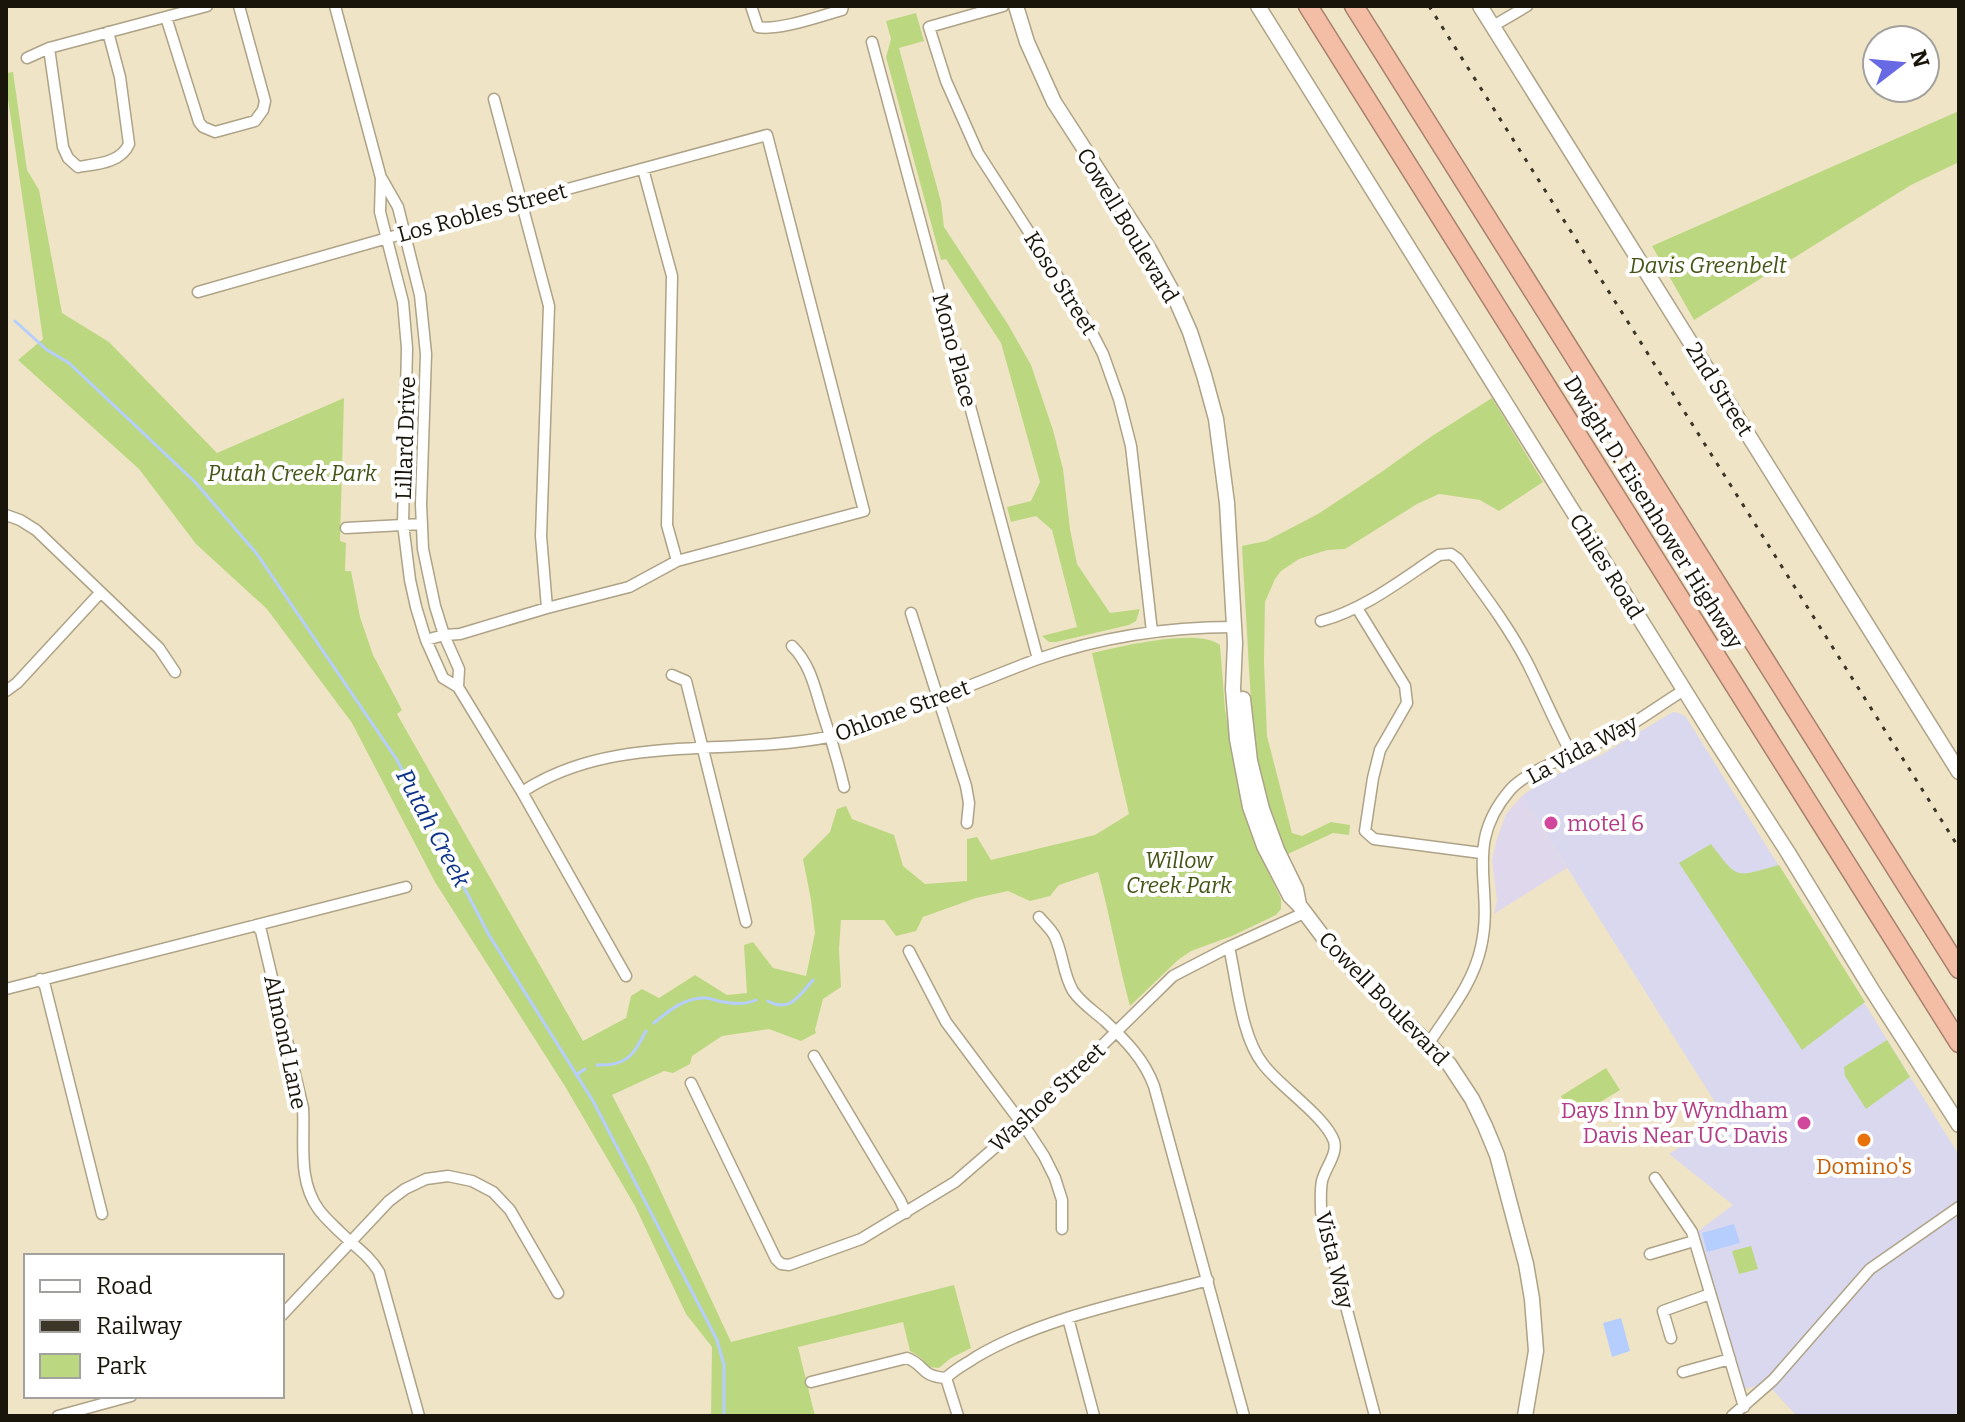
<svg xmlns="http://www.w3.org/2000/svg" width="1965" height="1422" viewBox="0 0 1965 1422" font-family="Bitter,serif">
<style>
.commercial{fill:#dad8ee}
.education{fill:#dfd7ec}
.green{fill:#bbd881}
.water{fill:#b5cefd}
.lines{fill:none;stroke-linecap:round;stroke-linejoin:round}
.stream{stroke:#b5cefd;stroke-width:3}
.street-casing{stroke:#aea287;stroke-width:13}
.secondary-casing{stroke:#aea287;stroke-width:17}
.highway-casing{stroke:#a7826f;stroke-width:21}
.street{stroke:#fff;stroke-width:10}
.secondary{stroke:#fff;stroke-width:14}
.highway{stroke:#f4bda5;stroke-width:18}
.rail{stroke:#3b3628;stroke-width:3;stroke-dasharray:4 8;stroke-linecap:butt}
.hotel-dot{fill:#d1479c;stroke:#fff;stroke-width:3}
.food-dot{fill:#e8710a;stroke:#fff;stroke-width:3}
.labels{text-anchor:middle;stroke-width:8;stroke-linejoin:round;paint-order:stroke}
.street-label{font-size:22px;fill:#19150a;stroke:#fff}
.park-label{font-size:22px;font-style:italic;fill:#435416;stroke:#fff}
.hotel-label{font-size:22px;fill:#b23c85;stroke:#fff;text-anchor:start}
.food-label{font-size:22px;fill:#c56008;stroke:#fff}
.water-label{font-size:24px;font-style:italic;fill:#0c3388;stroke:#fff}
</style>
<rect width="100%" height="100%" fill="#f0e4c6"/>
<path class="commercial" d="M 1673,712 L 1679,713 L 1686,717 L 1959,1155 L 1959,1416 L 1797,1416 L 1767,1384 L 1744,1389 L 1697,1232 L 1733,1205 L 1669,1154 L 1725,1118 L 1522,796 L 1544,780 L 1601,755 Z"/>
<path class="education" d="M 1522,796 L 1567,868 L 1494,914 L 1497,900 L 1492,860 L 1496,842 L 1506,814 Z"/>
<path class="green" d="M 916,13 L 924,41 L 899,48 L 941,202 L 944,227 L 1009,326 L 1031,365 L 1053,430 L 1063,469 L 1070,529 L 1077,564 L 1110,613 L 1140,609 L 1136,621 L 1129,625 L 1056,642 L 1049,642 L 1042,636 L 1077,627 L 1052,530 L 1036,516 L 1011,522 L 1007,507 L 1031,501 L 1040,482 L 1001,343 L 946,259 L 941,260 L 886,57 L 891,39 L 886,21 Z
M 13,72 L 27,170 L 39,190 L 62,313 L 109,342 L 217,453 L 344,398 L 340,541 L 346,543 L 345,571 L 351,571 L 360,617 L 373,655 L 402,710 L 397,714 L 583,1041 L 626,1018 L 631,996 L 642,989 L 659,998 L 695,975 L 727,995 L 747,993 L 744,945 L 753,942 L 773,968 L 806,976 L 815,933 L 811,900 L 803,859 L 830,832 L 837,809 L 846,806 L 852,819 L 894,835 L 903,866 L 925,884 L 967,881 L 967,839 L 977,837 L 991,860 L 1095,835 L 1129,814 L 1092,653 C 1118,647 1199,627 1220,645 L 1225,709 L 1237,781 L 1255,842 L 1281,899 L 1281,909 L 1276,915 L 1232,936 L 1191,951 L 1178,960 L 1130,1006 C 1118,962 1110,916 1098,872 L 1059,885 L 1050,896 L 1030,901 L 1008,891 L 976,898 L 923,917 L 916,931 L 896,936 L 884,920 L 841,920 L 839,949 L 841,987 L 823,999 L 815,1030 L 816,1033 L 801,1041 L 769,1029 L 722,1036 L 692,1056 L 690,1064 L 673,1073 L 664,1071 L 612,1095 L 649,1166 L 731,1342 L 954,1285 L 971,1348 L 951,1358 L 939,1368 L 929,1367 L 920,1357 L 910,1351 L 903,1322 L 798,1347 L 815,1416 L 711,1416 L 712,1347 L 686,1314 L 635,1206 L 566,1088 L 435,882 L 352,723 L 267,609 L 196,544 L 139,469 L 18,360 L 43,339 L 6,85 L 6,73 Z
M 1959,111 L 1959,162 L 1911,185 L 1694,320 L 1652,246 Z
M 1492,398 L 1543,482 L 1499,511 L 1480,500 L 1439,494 L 1417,504 L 1345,549 L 1327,550 L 1299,559 L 1281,571 L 1275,579 L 1265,602 L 1264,662 L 1267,736 L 1292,833 L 1302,836 L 1331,822 L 1350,825 L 1349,835 L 1333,833 L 1288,854 C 1257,797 1253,732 1249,669 C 1247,628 1244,587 1242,546 L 1266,541 L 1318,514 L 1380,473 L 1432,436 Z
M 1711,844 C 1739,881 1735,877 1779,865 L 1865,1002 L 1802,1050 L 1679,863 Z
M 1887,1040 L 1910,1077 L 1866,1109 L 1845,1076 L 1844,1067 Z
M 1606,1068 L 1620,1090 L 1574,1118 L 1561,1096 Z
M 1751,1246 L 1758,1269 L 1739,1274 L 1732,1251 Z"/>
<path class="water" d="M 1734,1224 L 1740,1243 L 1707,1252 L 1702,1233 Z
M 1621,1318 L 1630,1351 L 1612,1357 L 1603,1323 Z"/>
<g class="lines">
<path class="stream" d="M 15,321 L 47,350 L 69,363 L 195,482 L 257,554 L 397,760 L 489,935 L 593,1101 L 717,1340 L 724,1365 L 724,1416
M 768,1001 C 790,1013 799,996 813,980
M 654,1023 C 668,1011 686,997 705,998 C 712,998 718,1002 724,1002 C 734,1004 747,1004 756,1000
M 597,1065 C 628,1066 633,1055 646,1031
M 576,1075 L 585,1069"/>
<defs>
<path id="street" d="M 335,6 L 381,178 L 380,212 L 403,302 L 407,348 L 403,524 L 410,580 L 416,607 L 426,640 L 443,678 L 458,687 L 522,792 L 626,976
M 751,6 L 758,27 C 779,31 820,16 842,10 L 843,6
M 1003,6 L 929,27 L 946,81 L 978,153 L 1085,319 L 1103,354 L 1119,399 L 1131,446 L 1152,632
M 166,17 L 199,122 L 203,127 L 215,132 L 255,121 L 263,110 L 265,101 L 239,6
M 1493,26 L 1527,6
M 872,42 L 1038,659
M 49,48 L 63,147 L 68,158 L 78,167 C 96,164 121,163 129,144 L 120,77 L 108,32
M 27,58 L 49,48 L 207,6
M 494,99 L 549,306 L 541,536 L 547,608
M 643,169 L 672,276 L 667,525 L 677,561
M 382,179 L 398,207 L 420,295 L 426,354 L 421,504 L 423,549 L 435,606 L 444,635 L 459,669 L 458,687
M 198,292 L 405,233 L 767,135 L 864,511 L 677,561 L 629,587 L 547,608 L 460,634 L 444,635 L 426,640
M 6,515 L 20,520 L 36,530 L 159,648 L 175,672
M 346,528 L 422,524
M 1357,608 L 1405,686 L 1407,703 L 1380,750 L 1373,778 L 1365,831 L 1374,839 L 1481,853
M 911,613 L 966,786 L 969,803 L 967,823
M 1321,621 C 1365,609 1401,580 1439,555 L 1451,554 L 1458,559 C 1483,593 1509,627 1528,664 C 1543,694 1556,725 1572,755
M 792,646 C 811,665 815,689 823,714 C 831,738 838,762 844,787
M 672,675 L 686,681 L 746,922
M 6,691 L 17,683 L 100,593
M 522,792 C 613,732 726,757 828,737 C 869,730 909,709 948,694 C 978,683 1008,670 1038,659 C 1101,637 1167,627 1234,627
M 1039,917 C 1044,923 1052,930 1055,937 C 1063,954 1063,974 1073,991 C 1082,1004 1094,1011 1105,1021 C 1126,1041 1144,1059 1154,1086 L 1244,1416
M 256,925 L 261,931 L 303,1108 C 305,1142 297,1180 319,1210 C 325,1218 333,1225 340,1232 C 354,1246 369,1255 379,1272 L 419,1416
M 1229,947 C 1237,982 1241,1036 1263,1064 C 1280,1087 1325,1116 1334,1141 C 1338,1154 1325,1168 1322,1181 C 1320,1191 1321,1201 1321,1212 L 1375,1416
M 909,951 L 946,1022 L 1029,1133 L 1044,1156 L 1055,1178 L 1062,1200 L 1062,1229
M 40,979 L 45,986 L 102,1214
M 6,989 L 406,887
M 1429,1043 C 1449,1012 1473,984 1481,947 C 1495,886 1462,846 1510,790 C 1529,768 1585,751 1612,736 C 1637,722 1660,705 1684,690
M 814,1056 L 900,1200 L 906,1213
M 691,1083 L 776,1259 L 781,1264 L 789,1265 L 861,1239 L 955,1182 L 1022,1124 L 1173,976 L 1229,947 L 1304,913
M 1655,1178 L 1692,1232 L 1744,1407
M 1650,1254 L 1694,1241
M 282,1315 L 389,1201 L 405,1189 L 426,1179 L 448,1176 L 472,1181 L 493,1192 L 510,1210 L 558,1293
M 1068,1318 L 1094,1416
M 1671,1338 L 1663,1311 L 1710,1294
M 1683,1372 L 1730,1359
M 946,1378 C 955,1369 966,1364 976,1357 C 1043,1317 1133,1301 1208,1280
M 946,1378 L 958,1416
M 811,1382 L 907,1358 C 926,1365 919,1376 946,1378
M 58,1416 L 131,1396
M 1732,1416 L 1773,1380 L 1870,1269 L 1959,1207"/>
<path id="secondary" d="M 1016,6 L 1027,42 L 1054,102 L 1149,249 L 1172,291 L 1190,332 L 1204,375 L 1216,419 L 1227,503 L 1235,643 L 1233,689 L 1237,739 L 1250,807 L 1264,846 L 1290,896 L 1299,905 L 1327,942 L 1375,992 L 1449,1064 L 1472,1099 L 1485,1126 L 1497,1155 L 1526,1264 L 1532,1299 L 1536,1351 L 1525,1416
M 1258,6 L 1716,741 L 1787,851 L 1872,990 L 1959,1125
M 1480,6 L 1959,772
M 1243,699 L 1250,761 L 1262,809 L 1277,850 L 1296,889 L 1299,905"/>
<path id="highway" d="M 1308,6 L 1959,1043
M 1354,6 L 1959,969"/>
</defs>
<use href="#street" class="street-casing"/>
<use href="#secondary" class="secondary-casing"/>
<use href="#highway" class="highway-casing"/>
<use href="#street" class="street"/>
<use href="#secondary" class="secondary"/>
<use href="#highway" class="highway"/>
<path class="rail" d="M 1429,6 L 1959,848"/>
</g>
<g class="hotel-dot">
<circle cx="1551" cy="823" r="8"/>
<circle cx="1804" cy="1123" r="8"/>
</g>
<circle class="food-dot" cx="1864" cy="1140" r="8"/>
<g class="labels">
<g class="street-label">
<text transform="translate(482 212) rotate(-15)" y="8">Los Robles Street</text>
<text transform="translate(1128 225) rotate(59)" y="8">Cowell Boulevard</text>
<text transform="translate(1061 283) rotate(58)" y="8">Koso Street</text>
<text transform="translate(955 350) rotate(75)" y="8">Mono Place</text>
<text transform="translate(1720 389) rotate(58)" y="8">2nd Street</text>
<text transform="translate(405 438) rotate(-88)" y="8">Lillard Drive</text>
<text transform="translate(1654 512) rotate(58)" y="8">Dwight D. Eisenhower Highway</text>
<text transform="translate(1607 566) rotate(58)" y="8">Chiles Road</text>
<text transform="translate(902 710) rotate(-20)" y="8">Ohlone Street</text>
<text transform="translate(1582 749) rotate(-28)" y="8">La Vida Way</text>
<text transform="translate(1384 998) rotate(46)" y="8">Cowell Boulevard</text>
<text transform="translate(286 1042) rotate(78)" y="8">Almond Lane</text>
<text transform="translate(1047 1097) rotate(-43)" y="8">Washoe Street</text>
<text transform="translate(1335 1260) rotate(76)" y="8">Vista Way</text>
</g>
<g class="park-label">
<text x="1708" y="273">Davis Greenbelt</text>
<text x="292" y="481">Putah Creek Park</text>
<text x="1179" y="868">Willow<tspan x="1179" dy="25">Creek Park</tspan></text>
</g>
<g class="hotel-label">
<text x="1567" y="831">motel 6</text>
<text x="1788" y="1118" text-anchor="end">Days Inn by Wyndham<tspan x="1788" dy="25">Davis Near UC Davis</tspan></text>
</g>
<g class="food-label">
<text x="1864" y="1174">Domino's</text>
</g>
<g class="water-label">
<text transform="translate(433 828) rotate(62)" y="8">Putah Creek</text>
</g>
</g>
<rect width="1965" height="1422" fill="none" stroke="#19150a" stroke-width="16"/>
<rect x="24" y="1254" width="260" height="144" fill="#ffffff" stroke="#a3a19d" stroke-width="2"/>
<rect x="40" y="1280" width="40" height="12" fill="#ffffff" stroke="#a3a19d" stroke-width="2"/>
<text x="96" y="1294" font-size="24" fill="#19150a">Road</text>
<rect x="40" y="1320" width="40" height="12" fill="#3b3628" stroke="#a3a19d" stroke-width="2"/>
<text x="96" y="1334" font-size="24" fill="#19150a">Railway</text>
<rect x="40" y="1354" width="40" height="24" fill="#bbd881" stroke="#a3a19d" stroke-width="2"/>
<text x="96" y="1374" font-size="24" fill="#19150a">Park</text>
<g transform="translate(1901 64) rotate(74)"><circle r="38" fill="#ffffff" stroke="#a3a19d" stroke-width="2"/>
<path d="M0-6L14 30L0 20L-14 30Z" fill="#686ae3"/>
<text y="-12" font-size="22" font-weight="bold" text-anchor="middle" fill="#19150a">N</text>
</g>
</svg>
